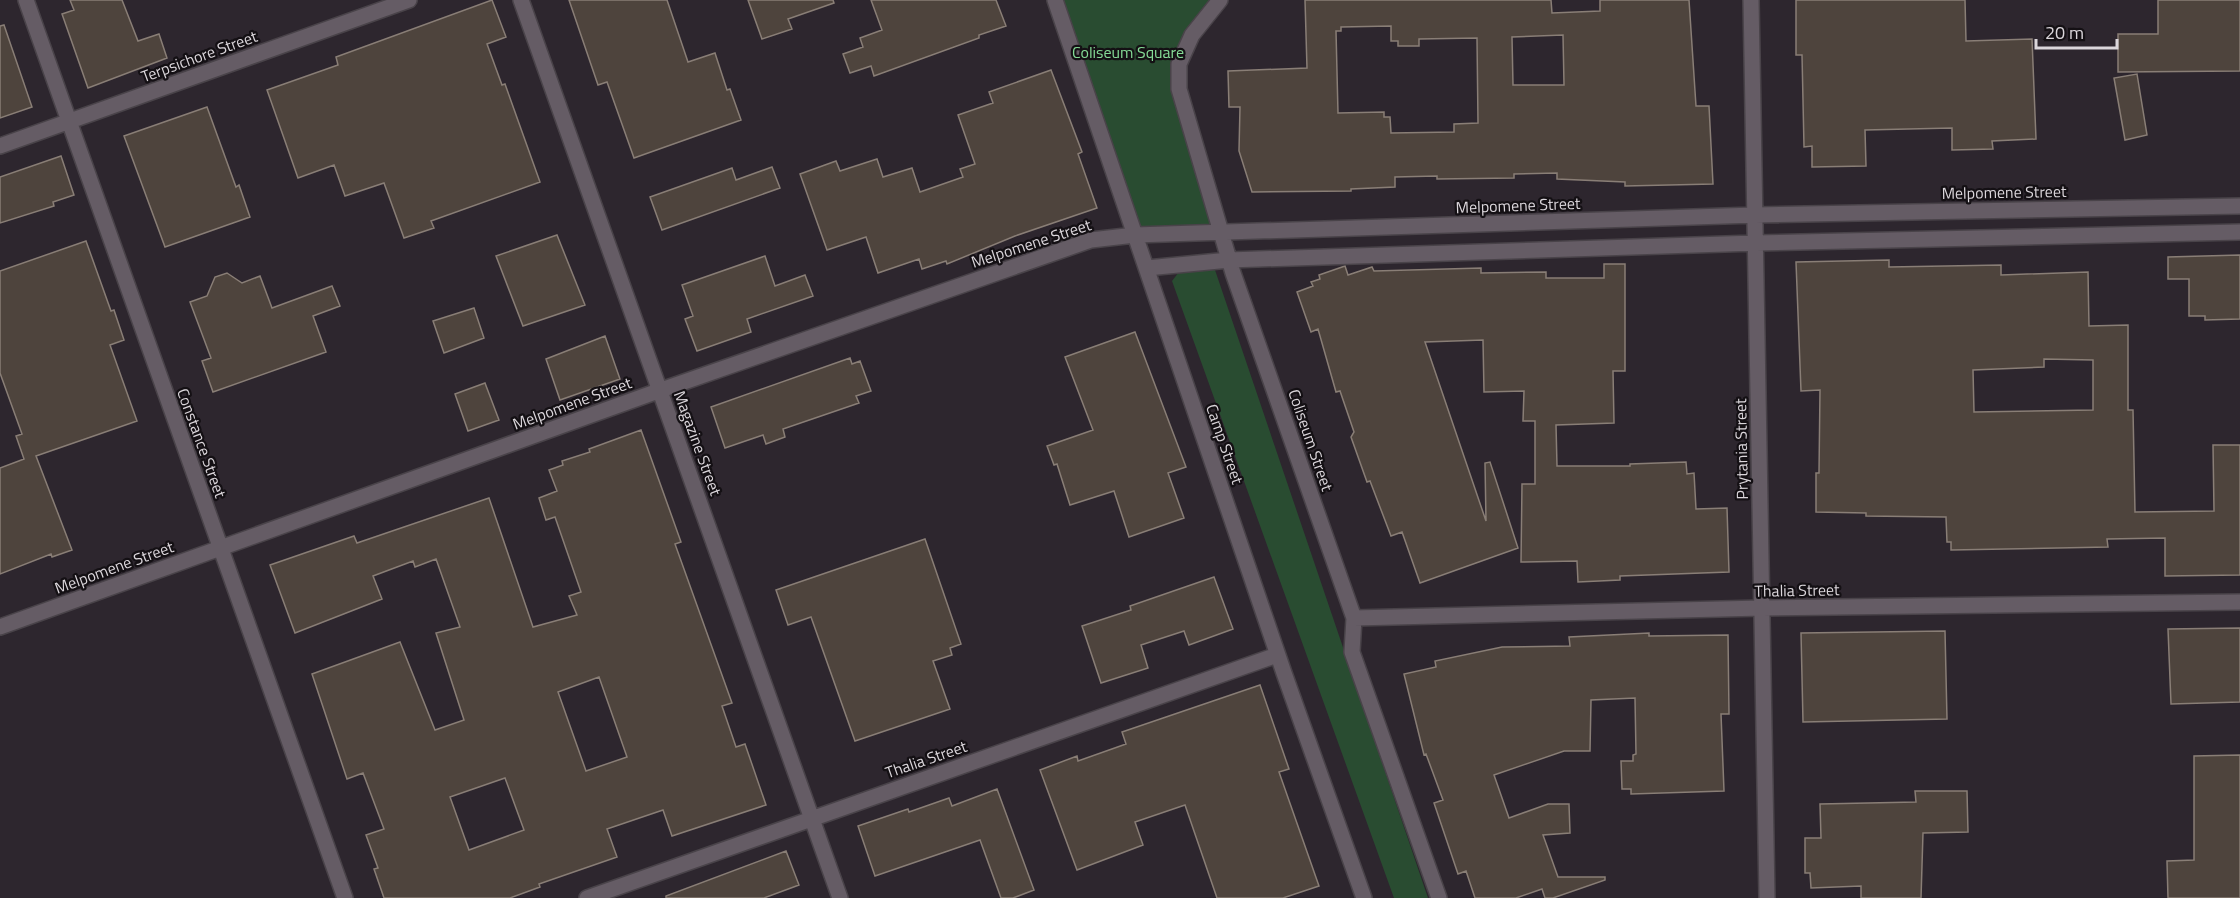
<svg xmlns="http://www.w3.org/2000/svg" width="2240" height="898" viewBox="0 0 2240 898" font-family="'Titillium Web',sans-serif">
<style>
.green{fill:#294c31}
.building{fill:#4e443d;stroke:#897e76;stroke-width:1.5;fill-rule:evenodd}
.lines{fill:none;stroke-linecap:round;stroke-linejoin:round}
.minor-casing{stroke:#494349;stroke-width:18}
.minor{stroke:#655c65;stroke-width:15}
.labels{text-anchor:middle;stroke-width:4.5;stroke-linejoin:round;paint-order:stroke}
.park-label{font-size:16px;fill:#85db96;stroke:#141014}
.street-label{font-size:16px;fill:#dbd6db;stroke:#141014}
</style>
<rect width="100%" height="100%" fill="#2d262e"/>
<path class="green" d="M 1055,0 L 1220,0 L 1179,64 L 1221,232 L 1135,235 Z
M 1197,269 L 1215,270 L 1428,898 L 1394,898 L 1172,281 L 1179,272 Z"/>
<path class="building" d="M 70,0 L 122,0 L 138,41 L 159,34 L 167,58 L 88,88 L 62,14 L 74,10 Z
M 492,0 L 506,37 L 487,44 L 502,85 L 505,84 L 540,182 L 431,221 L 434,228 L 404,238 L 384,183 L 345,196 L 334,165 L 298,178 L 267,90 L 338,65 L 336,57 Z
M 569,0 L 667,0 L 688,62 L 715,53 L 727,90 L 730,89 L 741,120 L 634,158 L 607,82 L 598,85 Z
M 748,0 L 833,0 L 834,3 L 788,19 L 792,29 L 762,39 Z
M 871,0 L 996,0 L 1006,26 L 979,35 L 979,38 L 874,76 L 871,66 L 850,73 L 843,54 L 863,47 L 860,38 L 882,30 Z
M 1305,0 L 1551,0 L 1552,13 L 1600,11 L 1600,0 L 1689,0 L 1696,106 L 1709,106 L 1713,184 L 1625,186 L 1625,182 L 1557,179 L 1557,173 L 1514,174 L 1514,178 L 1437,179 L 1437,176 L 1395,177 L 1395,187 L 1351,189 L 1351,191 L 1252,192 L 1239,151 L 1240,107 L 1229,107 L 1228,71 L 1307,68 ZM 1391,26 L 1391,41 L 1398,41 L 1398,46 L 1419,46 L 1419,39 L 1477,38 L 1478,123 L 1454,124 L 1454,132 L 1391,133 L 1390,117 L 1384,117 L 1384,112 L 1338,113 L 1336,31 L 1341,31 L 1341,27 ZM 1563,35 L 1564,85 L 1513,85 L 1512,37 Z
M 1796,0 L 1965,0 L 1966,41 L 2032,39 L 2036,139 L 1992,141 L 1993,149 L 1952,150 L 1952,128 L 1865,130 L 1866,166 L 1812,167 L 1812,146 L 1804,147 L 1802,55 L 1796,55 Z
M 2158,0 L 2240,0 L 2240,71 L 2118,72 L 2118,34 L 2158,34 Z
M 4,25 L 32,107 L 0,118 L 0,26 Z
M 1051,70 L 1082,152 L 1078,154 L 1097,208 L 1015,236 L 947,264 L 946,261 L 922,269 L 919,259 L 878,273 L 866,237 L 827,250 L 800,174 L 836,161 L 840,171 L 877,159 L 883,177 L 912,168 L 920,192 L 963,177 L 960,169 L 975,164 L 958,115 L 993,103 L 989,92 Z
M 2137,74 L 2147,135 L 2125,140 L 2114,78 Z
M 207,107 L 236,187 L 239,185 L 250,217 L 165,247 L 124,136 Z
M 61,156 L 74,195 L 53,202 L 54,206 L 0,223 L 0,177 Z
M 772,167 L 780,188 L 662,230 L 650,197 L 732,168 L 736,180 Z
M 557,235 L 585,305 L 523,326 L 496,256 Z
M 86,241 L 111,311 L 114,310 L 124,340 L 110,345 L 137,421 L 36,456 L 72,550 L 52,557 L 51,554 L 0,574 L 0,468 L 24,459 L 16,436 L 22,434 L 0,373 L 0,271 Z
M 2240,255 L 2240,319 L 2205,320 L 2205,316 L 2189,316 L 2189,279 L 2168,279 L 2168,257 Z
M 765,256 L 775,286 L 805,275 L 813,296 L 747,319 L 751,332 L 697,351 L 685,319 L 693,316 L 682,285 Z
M 1889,260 L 1889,267 L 2001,265 L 2001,275 L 2088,272 L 2089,326 L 2128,325 L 2128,410 L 2133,410 L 2135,512 L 2214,511 L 2213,445 L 2240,445 L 2240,575 L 2165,576 L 2165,538 L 2107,539 L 2108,547 L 1951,550 L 1951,542 L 1947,542 L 1946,517 L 1866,516 L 1866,513 L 1816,512 L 1816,473 L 1819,473 L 1820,390 L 1801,391 L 1796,262 ZM 2044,359 L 2093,360 L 2093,410 L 1974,412 L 1973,370 L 2044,367 Z
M 1604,264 L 1625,264 L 1625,371 L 1613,371 L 1614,423 L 1556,425 L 1557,466 L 1630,466 L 1630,464 L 1686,462 L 1687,474 L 1694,473 L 1696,509 L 1727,508 L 1729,572 L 1620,576 L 1620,580 L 1578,582 L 1577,561 L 1521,562 L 1522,484 L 1535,484 L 1535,421 L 1523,421 L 1524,391 L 1484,392 L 1483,340 L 1425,342 L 1486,521 L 1485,463 L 1490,462 L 1518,548 L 1420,583 L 1402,532 L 1391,536 L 1370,481 L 1367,482 L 1351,437 L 1354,432 L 1340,391 L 1336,392 L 1318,329 L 1311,332 L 1297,292 L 1313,286 L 1311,282 L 1320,279 L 1319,275 L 1345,266 L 1348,275 L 1372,267 L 1374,271 L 1481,268 L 1481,273 L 1546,272 L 1546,278 L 1604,278 Z
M 227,273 L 242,283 L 260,276 L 272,308 L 332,286 L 340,306 L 313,316 L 326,352 L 213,392 L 202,361 L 211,358 L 190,302 L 207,296 L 215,277 Z
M 474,308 L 484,338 L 444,353 L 433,321 Z
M 1135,332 L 1186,467 L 1168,473 L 1184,518 L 1129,537 L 1114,491 L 1070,505 L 1057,464 L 1054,465 L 1047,446 L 1093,430 L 1065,357 Z
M 605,336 L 620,379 L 560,400 L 546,359 Z
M 850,358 L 852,364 L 860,361 L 871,391 L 856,396 L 859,403 L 783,429 L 785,437 L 766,444 L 763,435 L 725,448 L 711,407 Z
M 485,383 L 499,420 L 468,431 L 455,394 Z
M 641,430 L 681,542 L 675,544 L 732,703 L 722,706 L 736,747 L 745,744 L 766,805 L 672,836 L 663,810 L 607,829 L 617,857 L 539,884 L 540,887 L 510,898 L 384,898 L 374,869 L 378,868 L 366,835 L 384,829 L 363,773 L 347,779 L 312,674 L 400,642 L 435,730 L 464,720 L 436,633 L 460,627 L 436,559 L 415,567 L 413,561 L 373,576 L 382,599 L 295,633 L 270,565 L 354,536 L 357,543 L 489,498 L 533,627 L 577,615 L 569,596 L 581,592 L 555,517 L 546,520 L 539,498 L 557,491 L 549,470 L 563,465 L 562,461 L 590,452 L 589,449 ZM 599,677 L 627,757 L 586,771 L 558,692 ZM 505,778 L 524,830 L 469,850 L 450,797 Z
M 925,539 L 961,644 L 950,648 L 952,655 L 933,661 L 950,709 L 855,741 L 811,617 L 788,625 L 776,590 Z
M 1214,577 L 1233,629 L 1189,645 L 1184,631 L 1141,645 L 1148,668 L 1101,683 L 1082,626 L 1131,610 L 1130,606 Z
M 2240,628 L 2240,702 L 2171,704 L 2168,629 Z
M 1945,631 L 1947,719 L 1803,722 L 1801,633 Z
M 1649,633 L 1649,636 L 1728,635 L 1729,714 L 1721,714 L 1724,791 L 1631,794 L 1631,789 L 1622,789 L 1621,761 L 1633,761 L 1633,755 L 1636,754 L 1635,698 L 1591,700 L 1590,751 L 1564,751 L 1494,775 L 1509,818 L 1548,804 L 1569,804 L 1570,833 L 1543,835 L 1558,877 L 1605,877 L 1605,880 L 1553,898 L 1545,898 L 1542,889 L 1516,898 L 1475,898 L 1466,871 L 1458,874 L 1434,803 L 1443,800 L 1426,754 L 1424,755 L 1404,674 L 1436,667 L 1435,661 L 1502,647 L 1570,646 L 1569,637 Z
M 1260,685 L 1289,769 L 1279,772 L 1319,886 L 1283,898 L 1217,898 L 1185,805 L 1135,822 L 1143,845 L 1077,870 L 1040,770 L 1077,756 L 1078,761 L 1126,744 L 1122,732 Z
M 2240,755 L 2240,898 L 2168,898 L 2167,861 L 2194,860 L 2194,756 Z
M 997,789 L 1034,890 L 1013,898 L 1001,898 L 980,840 L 875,876 L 858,826 L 908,809 L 909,812 L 949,798 L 952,806 Z
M 1915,791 L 1967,791 L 1968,832 L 1923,833 L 1921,898 L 1861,898 L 1861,886 L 1811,888 L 1810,873 L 1805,873 L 1805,838 L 1821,838 L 1820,804 L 1916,802 Z
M 786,851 L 799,885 L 764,898 L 666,898 L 666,896 Z"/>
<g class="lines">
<defs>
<path id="minor" d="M 26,0 L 345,898
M 521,0 L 840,898
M 1055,0 L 1284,673 L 1364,898
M 1220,0 L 1192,35 L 1179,64 L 1179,89 L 1233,273 L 1354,618 L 1352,652 L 1439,898
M 1751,0 L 1767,898
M 0,146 L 409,0
M 1147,268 L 1229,260 L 1756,243 L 2240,232
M 1354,618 L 1762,608 L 2240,602
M 0,627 L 661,390 L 1091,240 L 1135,235 L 1755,215 L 2240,206
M 587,898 L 1277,655"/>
</defs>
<use href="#minor" class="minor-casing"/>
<use href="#minor" class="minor"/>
</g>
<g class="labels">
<g class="park-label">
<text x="1128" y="58">Coliseum Square</text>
</g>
<g class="street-label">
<text transform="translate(199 56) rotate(-20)" y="6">Terpsichore Street</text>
<text transform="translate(2004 192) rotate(-1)" y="6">Melpomene Street</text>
<text transform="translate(1518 205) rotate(-2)" y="6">Melpomene Street</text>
<text transform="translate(1031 243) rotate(-18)" y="6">Melpomene Street</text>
<text transform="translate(572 403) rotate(-20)" y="6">Melpomene Street</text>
<text transform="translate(1311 440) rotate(71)" y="6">Coliseum Street</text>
<text transform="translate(202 443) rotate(70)" y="6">Constance Street</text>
<text transform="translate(698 443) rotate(70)" y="6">Magazine Street</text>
<text transform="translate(1225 444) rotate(71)" y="6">Camp Street</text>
<text transform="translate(1741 449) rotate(-91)" y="6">Prytania Street</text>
<text transform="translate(114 567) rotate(-20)" y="6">Melpomene Street</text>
<text transform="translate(1797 590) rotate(-1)" y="6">Thalia Street</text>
<text transform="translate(926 759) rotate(-19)" y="6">Thalia Street</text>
</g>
</g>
<path d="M2036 39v9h81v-9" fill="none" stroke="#dbd6db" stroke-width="3"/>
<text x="2045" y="39" font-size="18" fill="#dbd6db" stroke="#141014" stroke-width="4.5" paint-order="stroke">20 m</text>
</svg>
